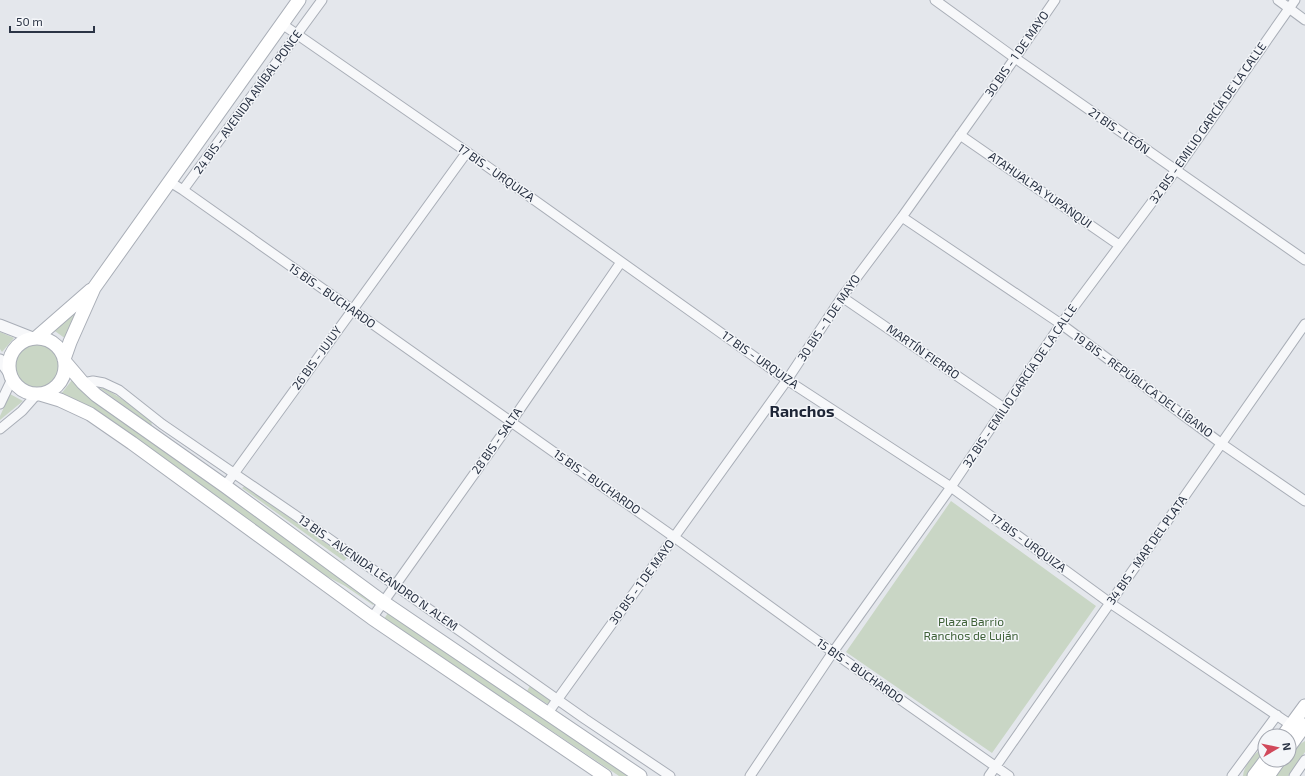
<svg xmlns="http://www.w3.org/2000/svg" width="1305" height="776" viewBox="0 0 1305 776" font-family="'Exo 2',sans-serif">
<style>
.green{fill:#c9d6c5}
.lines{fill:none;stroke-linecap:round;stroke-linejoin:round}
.minor-casing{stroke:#a9aeb7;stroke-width:11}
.tertiary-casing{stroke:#a9aeb7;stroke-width:13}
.secondary-casing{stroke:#a9aeb7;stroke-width:15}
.minor{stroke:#f7f8fa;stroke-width:9}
.tertiary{stroke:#f7f8fa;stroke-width:11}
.secondary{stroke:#fff;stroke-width:13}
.labels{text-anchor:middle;stroke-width:3;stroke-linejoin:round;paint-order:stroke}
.street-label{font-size:12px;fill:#2b3445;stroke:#f4f6f9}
.park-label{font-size:12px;fill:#3f6138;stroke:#f4f6f9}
.district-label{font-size:16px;font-weight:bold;fill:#1d2536;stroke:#f4f6f9}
</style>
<rect width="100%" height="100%" fill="#e4e7ec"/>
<path class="green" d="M 80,306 L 66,339 L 52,329 Z
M 0,332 L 14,338 L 2,352 L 0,349 Z
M15 366a22 22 0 1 1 44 0a22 22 0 1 1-44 0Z
M 72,380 L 91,398 L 375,602 L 373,605 L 345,586 L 315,570 L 87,405 L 61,394 Z
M 97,386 C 117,393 134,408 151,420 L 152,426 Z
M 10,394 L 23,401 L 0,420 L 0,416 Z
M 245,486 L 347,558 L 344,561 L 242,488 Z
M 951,501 L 1096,606 L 992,753 L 846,652 Z
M 388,613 L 629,776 L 619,776 L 384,619 Z
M 530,686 L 551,701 L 549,705 L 527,691 Z
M 1305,741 L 1305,752 L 1288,776 L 1276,776 L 1288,760 L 1289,760 L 1289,758 L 1300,744 Z
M 1265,748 L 1265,750 L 1247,776 L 1243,776 C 1244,765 1255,751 1265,748 Z"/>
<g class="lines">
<defs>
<path id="minor" d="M 935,0 L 1015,58 L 1305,260
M 1278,0 L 1305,20
M 282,24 L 467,152 L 787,380 L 951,487 L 1110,603 L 1294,727
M 960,135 L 1119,245
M 170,182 L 183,190 L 322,0
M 183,190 L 674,537 L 833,652 L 1009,776
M 902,217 L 1061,324 L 1222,444 L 1305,501
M 842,297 L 1004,408
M 83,383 L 93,381 L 104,383 L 119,390 L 162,424 L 311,526 L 585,719 L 670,776
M 0,404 L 12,379
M 0,429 L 22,411 L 37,394
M 225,486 L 467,152
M 372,618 L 511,422 L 621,262
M 547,714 L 787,380 L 842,297 L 902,217 L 1015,58 L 1055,0
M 750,776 L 833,652 L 951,487 L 1061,324 L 1176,170 L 1295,0
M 989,776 L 1305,324
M 1232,776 L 1277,715
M 1294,776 L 1305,760"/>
<path id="tertiary" d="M 0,325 L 33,338
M 0,360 L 11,375"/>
<path id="secondary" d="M9 366a28 28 0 1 1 56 0a28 28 0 1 1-56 0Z
M 36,338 L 91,290
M 64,359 L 70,342 L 94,288 L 299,0
M 66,363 L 83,383 L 96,395 L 225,486 L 383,602 L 640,776
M 40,394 L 60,400 L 90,414 L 132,443 L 372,618 L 605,776
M 1283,736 L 1305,706
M 1289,747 L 1305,725
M 1254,776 L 1266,760
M 1268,776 L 1279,760"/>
</defs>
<use href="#minor" class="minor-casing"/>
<use href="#tertiary" class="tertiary-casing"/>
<use href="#secondary" class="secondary-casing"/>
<use href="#minor" class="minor"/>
<use href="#tertiary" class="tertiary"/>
<use href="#secondary" class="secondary"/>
</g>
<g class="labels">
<g class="street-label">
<text transform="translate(1017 54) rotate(-55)" y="4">30 BIS - 1 DE MAYO</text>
<text transform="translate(248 102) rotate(-54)" y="4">24 BIS - AVENIDA ANÍBAL PONCE</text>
<text transform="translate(1208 123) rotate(-55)" y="4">32 BIS - EMILIO GARCÍA DE LA CALLE</text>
<text transform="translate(1119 131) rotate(35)" y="4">21 BIS - LEÓN</text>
<text transform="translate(496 173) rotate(35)" y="4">17 BIS - URQUIZA</text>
<text transform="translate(1040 190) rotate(35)" y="4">ATAHUALPA YUPANQUI</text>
<text transform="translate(332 296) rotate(35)" y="4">15 BIS - BUCHARDO</text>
<text transform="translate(829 318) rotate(-56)" y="4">30 BIS - 1 DE MAYO</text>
<text transform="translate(923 352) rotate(35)" y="4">MARTÍN FIERRO</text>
<text transform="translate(317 358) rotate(-54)" y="4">26 BIS - JUJUY</text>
<text transform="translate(760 360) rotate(35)" y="4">17 BIS - URQUIZA</text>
<text transform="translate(1143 385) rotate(36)" y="4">19 BIS - REPÚBLICA DEL LÍBANO</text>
<text transform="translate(1020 386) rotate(-56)" y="4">32 BIS - EMILIO GARCÍA DE LA CALLE</text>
<text transform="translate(497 441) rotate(-55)" y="4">28 BIS - SALTA</text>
<text transform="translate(597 482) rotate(35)" y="4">15 BIS - BUCHARDO</text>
<text transform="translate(1028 543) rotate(36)" y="4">17 BIS - URQUIZA</text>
<text transform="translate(1147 550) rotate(-55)" y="4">34 BIS - MAR DEL PLATA</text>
<text transform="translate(378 573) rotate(35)" y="4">13 BIS - AVENIDA LEANDRO N. ALEM</text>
<text transform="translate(642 582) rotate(-54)" y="4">30 BIS - 1 DE MAYO</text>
<text transform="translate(860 671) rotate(35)" y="4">15 BIS - BUCHARDO</text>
</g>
<g class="park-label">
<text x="971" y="626">Plaza Barrio<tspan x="971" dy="14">Ranchos de Luján</tspan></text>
</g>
<g class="district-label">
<text x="802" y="417">Ranchos</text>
</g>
</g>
<g transform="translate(1277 748) rotate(81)"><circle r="19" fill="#f4f6f9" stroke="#a4a8b1"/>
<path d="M0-3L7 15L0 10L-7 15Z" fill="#d1495b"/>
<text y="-6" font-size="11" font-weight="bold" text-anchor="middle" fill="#2b3445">N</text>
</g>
<path d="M10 26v6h84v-6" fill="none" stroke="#2b3445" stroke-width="2"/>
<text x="16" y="26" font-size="12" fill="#2b3445" stroke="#f4f6f9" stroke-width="3" paint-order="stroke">50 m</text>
</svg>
